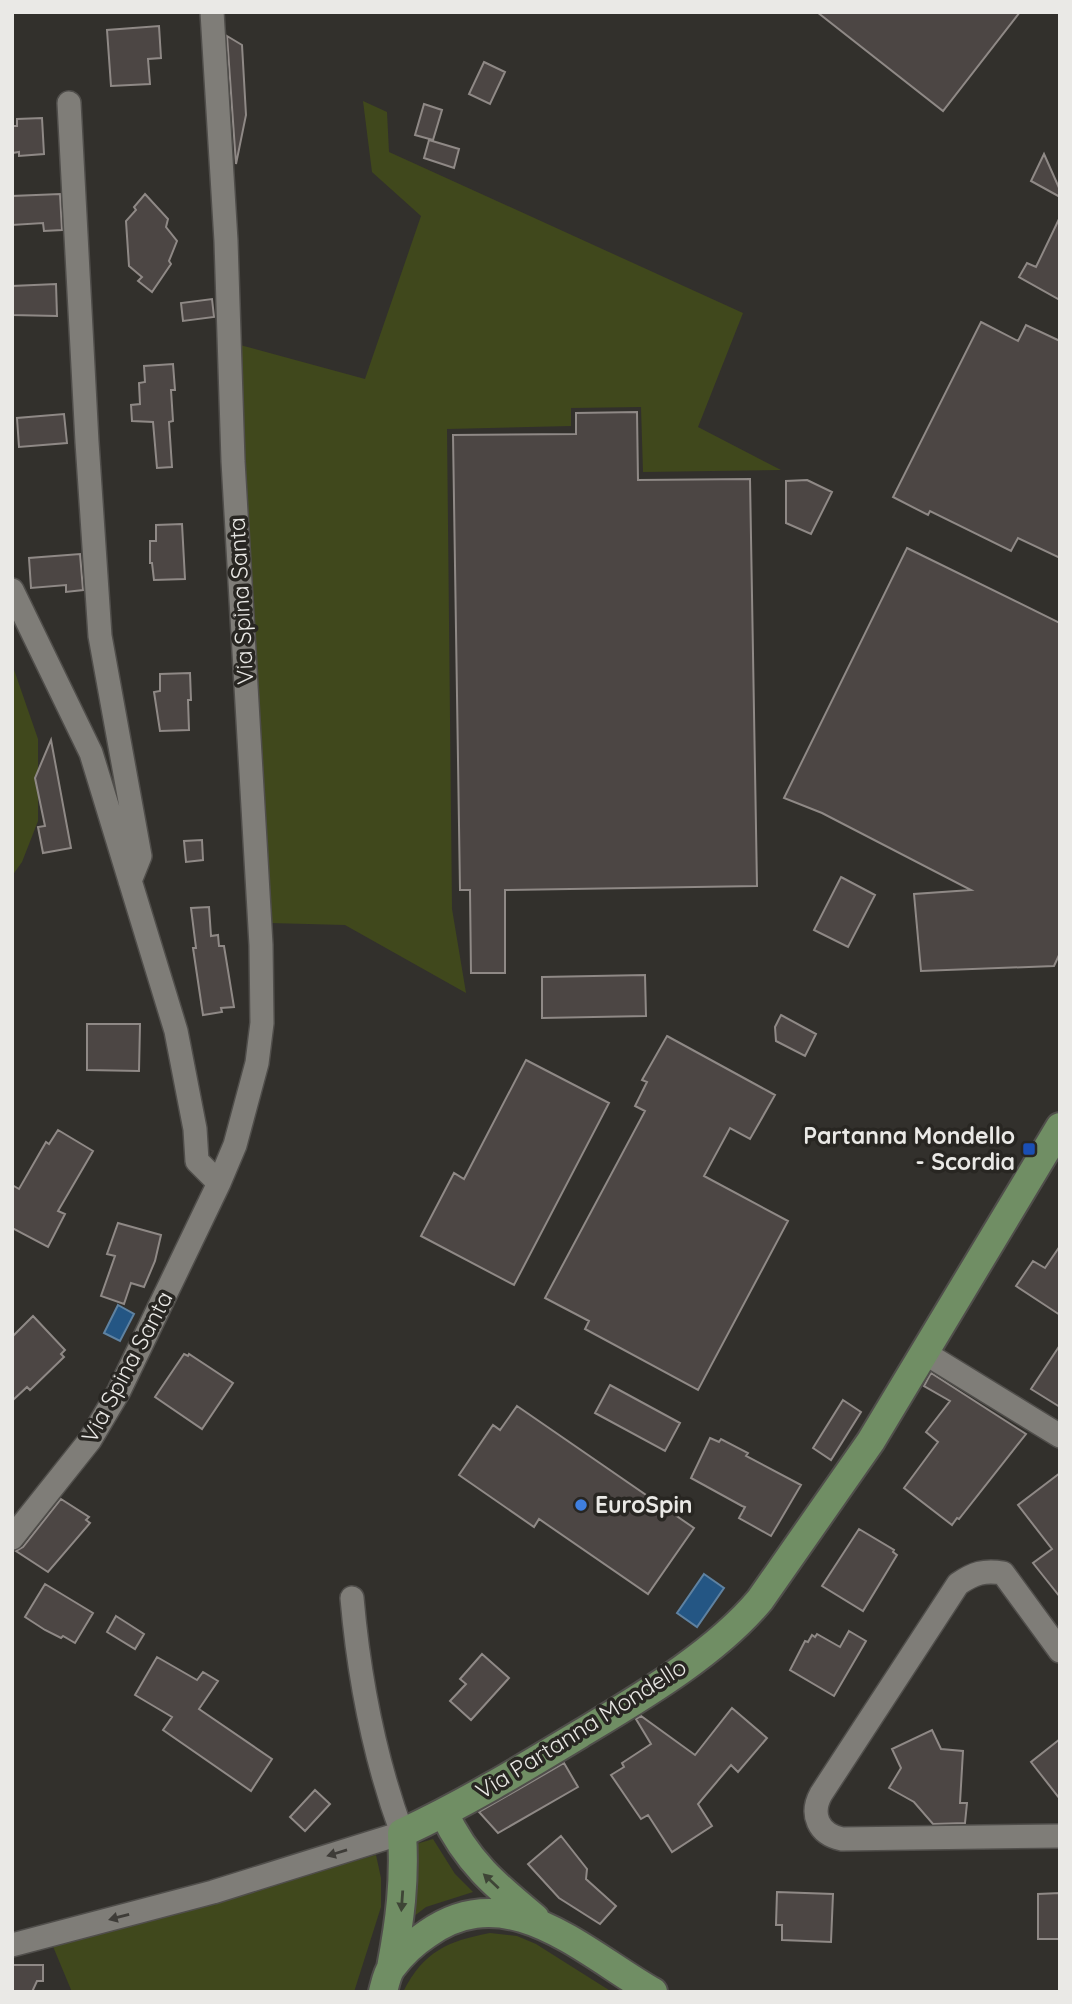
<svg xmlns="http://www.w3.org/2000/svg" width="1072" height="2004" viewBox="0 0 1072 2004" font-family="Quicksand,sans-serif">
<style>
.green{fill:#40481c}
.water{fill:#245684;stroke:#5f82a1;stroke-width:2}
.building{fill:#4c4644;stroke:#8f8986;stroke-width:2}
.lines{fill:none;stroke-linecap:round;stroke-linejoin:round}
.minor-casing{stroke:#504e4b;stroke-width:26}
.major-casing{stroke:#504e4b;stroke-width:32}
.minor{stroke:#7f7d78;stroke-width:23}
.major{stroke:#708e64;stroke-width:28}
.oneway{fill:#3e3c38}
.oneway2{fill:#3e4536}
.transit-dot{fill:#1a4fb4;stroke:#282622;stroke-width:2.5}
.shop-dot{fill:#3f7fe0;stroke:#282622;stroke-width:2.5}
.labels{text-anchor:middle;stroke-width:7;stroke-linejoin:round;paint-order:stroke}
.street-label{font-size:23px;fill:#eae9e6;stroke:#282622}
.poi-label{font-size:23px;font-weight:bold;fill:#eae9e6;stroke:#282622;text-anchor:end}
</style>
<rect width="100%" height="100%" fill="#32302c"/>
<path class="green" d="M 363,101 L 387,112 L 389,152 L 743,313 L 698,427 L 781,470 L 643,472 L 641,407 L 571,408 L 571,426 L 447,429 L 452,909 L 466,993 L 345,925 L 270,923 L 246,509 L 240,345 L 365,379 L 421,216 L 372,172 Z
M 12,664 L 38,739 L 38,821 L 22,862 L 12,876 Z
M 433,1839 L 455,1874 L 473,1892 L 426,1907 L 413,1917 L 416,1894 L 413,1845 Z
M 376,1855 L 381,1878 L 381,1907 L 354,1992 L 72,1992 L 52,1944 Z
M 490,1933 L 517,1936 L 536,1944 L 612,1992 L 403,1992 C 424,1951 448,1941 490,1933 Z"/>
<path class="water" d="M 118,1305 L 134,1314 L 120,1341 L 104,1333 Z
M 704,1574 L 724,1588 L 697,1627 L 677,1613 Z"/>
<path class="building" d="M 817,12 L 1020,12 L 943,111 Z
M 159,26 L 161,58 L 148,59 L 150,84 L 111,86 L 107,30 Z
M 227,36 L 242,45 L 246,115 L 236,164 Z
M 484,62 L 505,72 L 490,104 L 469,94 Z
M 424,104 L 442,110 L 433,140 L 415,135 Z
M 42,118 L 44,154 L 19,156 L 19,152 L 12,153 L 12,126 L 17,126 L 17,119 Z
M 429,140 L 459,149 L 454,168 L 424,158 Z
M 1044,154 L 1060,190 L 1060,197 L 1031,181 Z
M 60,194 L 62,230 L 44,231 L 43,223 L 12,225 L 12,196 Z
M 145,194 L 168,219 L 166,227 L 177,241 L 169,261 L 171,264 L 152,292 L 138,281 L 142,277 L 129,266 L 126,221 L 136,210 L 134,207 Z
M 1060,217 L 1060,300 L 1019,277 L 1027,263 L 1036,267 Z
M 56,284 L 57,316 L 12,315 L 12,286 Z
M 212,299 L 214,317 L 183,321 L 181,303 Z
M 981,322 L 1018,341 L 1026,325 L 1060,341 L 1060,558 L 1018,538 L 1011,551 L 930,511 L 928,515 L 893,497 Z
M 173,364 L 175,390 L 171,390 L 173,421 L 169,422 L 172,467 L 157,468 L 153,422 L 132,421 L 131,405 L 140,404 L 139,383 L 145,382 L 144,366 Z
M 637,412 L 638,480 L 750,479 L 757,886 L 505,890 L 505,973 L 471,973 L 470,890 L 460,890 L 453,435 L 576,434 L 576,413 Z
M 64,414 L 67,443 L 19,447 L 17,418 Z
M 807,480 L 832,492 L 811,534 L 786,523 L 786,481 Z
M 182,524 L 185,579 L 154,580 L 152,563 L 150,563 L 150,541 L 156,541 L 156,525 Z
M 907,548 L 1060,623 L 1060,953 L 1054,966 L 921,971 L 914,894 L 971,890 L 822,813 L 784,798 Z
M 80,554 L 83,590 L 66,592 L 66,585 L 31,588 L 29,558 Z
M 190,673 L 191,700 L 188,700 L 189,730 L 160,731 L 154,692 L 160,691 L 160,674 Z
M 51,740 L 71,848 L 43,853 L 38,827 L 45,826 L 35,778 Z
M 202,840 L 203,860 L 186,862 L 184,841 Z
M 841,877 L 875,895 L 848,947 L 814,930 Z
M 209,907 L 211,936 L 218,935 L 219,946 L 224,946 L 234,1007 L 221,1008 L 222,1012 L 203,1015 L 193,948 L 196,948 L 191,908 Z
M 645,975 L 646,1016 L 542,1018 L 542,977 Z
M 781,1015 L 816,1034 L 805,1056 L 776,1041 L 775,1027 Z
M 87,1024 L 140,1024 L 139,1071 L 87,1070 Z
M 667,1036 L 775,1095 L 750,1139 L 730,1128 L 704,1176 L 788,1221 L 698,1390 L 585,1329 L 589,1321 L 545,1298 L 645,1111 L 635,1106 L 647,1082 L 642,1080 Z
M 526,1060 L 609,1103 L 514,1285 L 421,1236 L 454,1173 L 464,1179 Z
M 58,1130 L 93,1151 L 58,1211 L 65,1214 L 48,1247 L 12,1228 L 12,1185 L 19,1189 L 46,1142 L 49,1144 Z
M 118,1223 L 161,1235 L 155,1261 L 144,1287 L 131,1283 L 124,1304 L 101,1296 L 115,1256 L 107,1254 Z
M 1060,1246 L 1060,1315 L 1016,1286 L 1033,1261 L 1045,1268 Z
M 33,1316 L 65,1350 L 61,1354 L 64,1357 L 30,1390 L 27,1387 L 12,1401 L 12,1337 Z
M 1060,1345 L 1060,1407 L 1031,1389 Z
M 184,1354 L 188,1356 L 189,1354 L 233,1383 L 202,1429 L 155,1397 Z
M 931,1373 L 1026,1434 L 959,1519 L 957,1518 L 952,1525 L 904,1488 L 938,1442 L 926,1432 L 950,1401 L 924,1386 Z
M 610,1385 L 680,1423 L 665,1451 L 595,1413 Z
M 843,1400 L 861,1412 L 831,1460 L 813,1448 Z
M 517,1406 L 694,1528 L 648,1594 L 539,1519 L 534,1527 L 459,1475 L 493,1425 L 500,1430 Z
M 710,1438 L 719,1442 L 721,1439 L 748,1453 L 746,1456 L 801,1485 L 771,1536 L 739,1518 L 745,1507 L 742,1506 L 691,1478 Z
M 1060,1473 L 1060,1597 L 1033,1563 L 1052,1549 L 1018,1505 Z
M 61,1499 L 89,1517 L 86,1520 L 90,1523 L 48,1572 L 16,1551 L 23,1547 Z
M 859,1529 L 894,1550 L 893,1552 L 897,1555 L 863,1611 L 822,1586 Z
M 45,1584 L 93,1613 L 75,1643 L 63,1636 L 61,1638 L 45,1630 L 25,1617 Z
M 116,1616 L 144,1634 L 135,1649 L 107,1632 Z
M 849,1631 L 866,1641 L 834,1696 L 790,1670 L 805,1641 L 808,1642 L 812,1635 L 815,1637 L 817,1634 L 840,1647 Z
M 482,1654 L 509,1678 L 471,1720 L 450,1701 L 466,1684 L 460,1679 Z
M 157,1657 L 197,1680 L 203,1672 L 218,1681 L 199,1709 L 272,1759 L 251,1791 L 163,1730 L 172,1717 L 135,1695 Z
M 732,1708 L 767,1738 L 738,1772 L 731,1765 L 698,1804 L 712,1826 L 672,1852 L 648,1815 L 641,1819 L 611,1775 L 624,1767 L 622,1763 L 651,1744 L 636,1719 L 641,1716 L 695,1755 Z
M 932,1730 L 941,1749 L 963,1751 L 960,1803 L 967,1803 L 965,1823 L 933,1824 L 914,1802 L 889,1788 L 901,1768 L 892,1749 Z
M 1060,1739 L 1060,1799 L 1031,1762 Z
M 564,1763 L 578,1787 L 498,1833 L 479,1812 Z
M 315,1790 L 330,1804 L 305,1831 L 290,1817 Z
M 561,1836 L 587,1869 L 586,1879 L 616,1906 L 600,1924 L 559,1898 L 528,1864 Z
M 777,1892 L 833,1894 L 831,1942 L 782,1940 L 782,1925 L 776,1925 Z
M 1060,1893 L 1060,1939 L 1038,1939 L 1038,1894 Z
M 12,1965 L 43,1965 L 43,1981 L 37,1981 L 32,1992 L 12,1992 Z"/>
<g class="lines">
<defs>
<path id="minor" d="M 69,103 L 87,442 L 100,636 L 140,856 L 130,881
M 12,590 L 91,753 L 176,1031 L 195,1129 L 197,1161 L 219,1183
M 925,1353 L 1060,1436
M 12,1538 L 90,1440 L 119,1391 L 219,1183 L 235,1145 L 257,1063 L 262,1023 L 261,945 L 233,461 L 226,241 L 212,12
M 1060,1651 L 1003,1573 C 984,1570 974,1573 958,1584 L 821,1794 C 810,1814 818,1834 842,1839 L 1060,1836
M 12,1945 L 213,1892 L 402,1833 C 374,1757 359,1678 352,1598"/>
<path id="major" d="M 444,1813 C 466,1861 496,1886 535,1918
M 391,1968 C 400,1920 405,1882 402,1833 C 464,1804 522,1769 580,1734 C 641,1697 715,1654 760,1600 L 871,1441 L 1060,1127
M 383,1992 C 385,1984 387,1973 392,1967 C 401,1955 415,1942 427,1934 C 508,1876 583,1952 653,1992"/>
</defs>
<use href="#minor" class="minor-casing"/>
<use href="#major" class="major-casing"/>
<use href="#minor" class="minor"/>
<use href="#major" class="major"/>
</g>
<defs><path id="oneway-solid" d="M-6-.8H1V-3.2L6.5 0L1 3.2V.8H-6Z" transform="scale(1.75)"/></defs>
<g class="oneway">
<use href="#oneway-solid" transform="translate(337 1853) rotate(163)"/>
<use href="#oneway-solid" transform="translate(119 1917) rotate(165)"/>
</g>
<g class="oneway2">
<use href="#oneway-solid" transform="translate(491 1881) rotate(-137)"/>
<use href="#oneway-solid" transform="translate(402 1901) rotate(94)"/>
</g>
<rect class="transit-dot" x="1022" y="1142" width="14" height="14" rx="3.5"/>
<circle class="shop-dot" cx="581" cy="1505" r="7"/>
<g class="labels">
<g class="street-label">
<text transform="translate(241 601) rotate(-93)" y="8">Via Spina Santa</text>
<text transform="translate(127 1367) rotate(-62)" y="8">Via Spina Santa</text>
<text transform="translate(581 1729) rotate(-32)" y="8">Via Partanna Mondello</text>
</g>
<g class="poi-label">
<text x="1015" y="1144">Partanna Mondello<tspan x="1015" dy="26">- Scordia</tspan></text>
<text x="595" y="1513" text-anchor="start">EuroSpin</text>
</g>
</g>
<rect width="1072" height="2004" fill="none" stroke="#eae9e6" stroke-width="28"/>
</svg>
